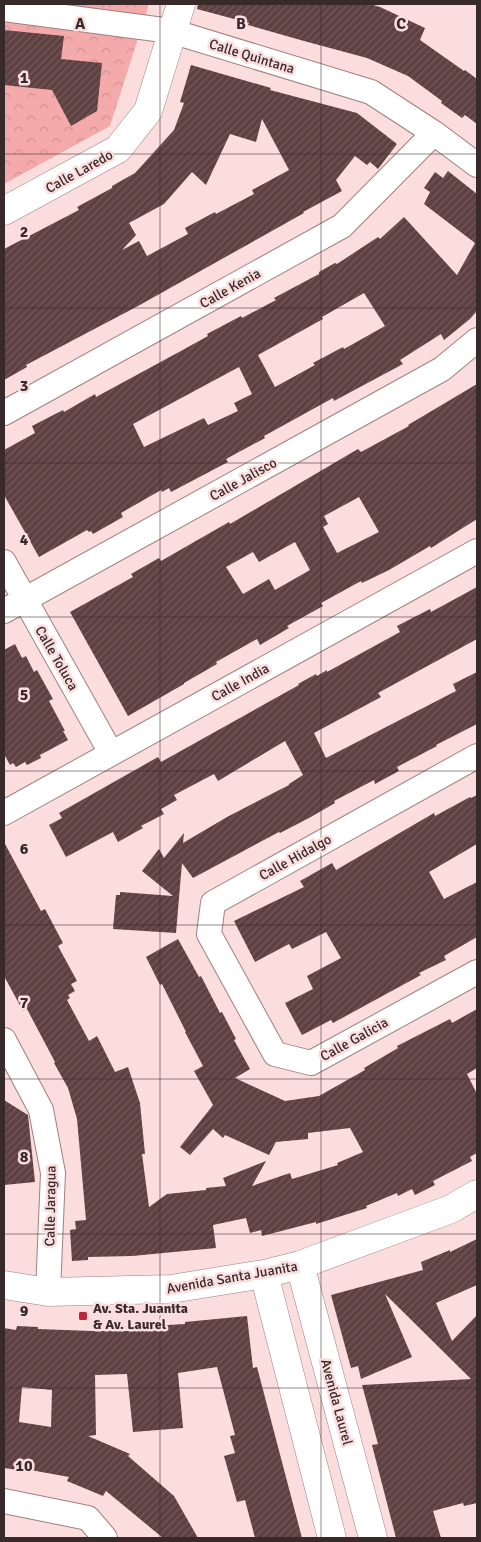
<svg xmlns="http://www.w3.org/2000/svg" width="481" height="1542" viewBox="0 0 481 1542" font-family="Signika,sans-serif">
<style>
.forest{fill:url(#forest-crowns)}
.building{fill:url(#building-hatch);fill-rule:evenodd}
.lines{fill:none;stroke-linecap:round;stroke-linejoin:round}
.street-casing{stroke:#a17f7f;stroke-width:26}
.secondary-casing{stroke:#a17f7f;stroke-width:29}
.street{stroke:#fff;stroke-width:24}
.secondary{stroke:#fff;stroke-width:28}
.grid{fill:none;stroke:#382a2a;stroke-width:1;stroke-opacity:0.55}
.poi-dot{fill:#b8273c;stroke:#fbdddd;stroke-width:2}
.labels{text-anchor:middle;stroke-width:5;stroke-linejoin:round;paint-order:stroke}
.street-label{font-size:14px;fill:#382a2a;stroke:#fbdddd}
.poi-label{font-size:14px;font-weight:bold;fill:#382a2a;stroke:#fbdddd;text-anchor:start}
.grid-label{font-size:16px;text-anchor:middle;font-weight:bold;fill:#382a2a;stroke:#fbdddd;stroke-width:5;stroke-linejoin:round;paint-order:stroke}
</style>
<defs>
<pattern id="forest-crowns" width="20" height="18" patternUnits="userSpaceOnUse" patternTransform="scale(1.25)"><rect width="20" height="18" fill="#f4aaaa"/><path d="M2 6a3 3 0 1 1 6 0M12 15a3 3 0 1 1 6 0" fill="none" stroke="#d29292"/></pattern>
<pattern id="building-hatch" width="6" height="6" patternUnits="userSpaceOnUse" patternTransform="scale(1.25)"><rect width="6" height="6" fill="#5e4040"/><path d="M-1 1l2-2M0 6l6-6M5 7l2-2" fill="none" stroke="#725959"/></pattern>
</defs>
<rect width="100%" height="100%" fill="#fbdddd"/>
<path class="forest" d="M 4,4 L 149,4 L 110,126 L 4,184 Z"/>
<path class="building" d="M 198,4 L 370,4 L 380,7 L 425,28 L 420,40 L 464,71 L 465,70 L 477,79 L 477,124 L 465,115 L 462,118 L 441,103 L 442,101 L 408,76 L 367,58 L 304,41 L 248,25 L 249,23 L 197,9 Z
M 4,30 L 64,36 L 61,59 L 102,63 L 97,111 L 71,126 L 52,90 L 4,85 Z
M 191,65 L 271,88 L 270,90 L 357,113 L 397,144 L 378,169 L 370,162 L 367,165 L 355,156 L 336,180 L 342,191 L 303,212 L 304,213 L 138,306 L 26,365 L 27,367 L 4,380 L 4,249 L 79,210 L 77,207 L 112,188 L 112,186 L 135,173 L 174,130 L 184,103 L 180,102 ZM 262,119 L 289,170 L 252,190 L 254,194 L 216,214 L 215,212 L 185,228 L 188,234 L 147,256 L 139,241 L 122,250 L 136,235 L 129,223 L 164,204 L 192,172 L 206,185 L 230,134 L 256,142 Z
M 448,171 L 477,194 L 477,311 L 470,319 L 444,340 L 441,334 L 400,360 L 403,364 L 334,401 L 333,398 L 264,436 L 265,438 L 226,459 L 228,462 L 171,492 L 169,488 L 162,492 L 161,490 L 121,513 L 123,517 L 93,534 L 91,531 L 89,532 L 87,530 L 39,557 L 4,495 L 4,450 L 35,433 L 32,426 L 63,410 L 64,412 L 95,394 L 96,397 L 179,352 L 208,336 L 207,334 L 241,316 L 242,318 L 276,300 L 274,298 L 319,274 L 319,272 L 335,263 L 337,264 L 378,237 L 380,239 L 404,217 L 457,275 L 475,243 L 424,204 L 430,192 L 424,188 L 435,172 L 443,178 ZM 364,293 L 385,326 L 344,349 L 343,347 L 313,363 L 315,365 L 275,387 L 258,355 L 323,319 L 322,317 ZM 239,367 L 252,394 L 234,403 L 238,411 L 208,425 L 204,418 L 144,447 L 133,424 Z
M 477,384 L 477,519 L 431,548 L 430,546 L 389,570 L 362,583 L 361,581 L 321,603 L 323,606 L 287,626 L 289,628 L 260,645 L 257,639 L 216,662 L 217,664 L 184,683 L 184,684 L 128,716 L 70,612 L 133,577 L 131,574 L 159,558 L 161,561 L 229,522 L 230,524 L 358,449 L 361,452 L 409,426 L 408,425 ZM 359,497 L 379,532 L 337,553 L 323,527 L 328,524 L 324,516 ZM 295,542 L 310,570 L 275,590 L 269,579 L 243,594 L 226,567 L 253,552 L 259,562 Z
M 477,587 L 477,639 L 378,693 L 381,697 L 314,733 L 326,758 L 456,691 L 453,684 L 477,672 L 477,724 L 436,745 L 437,746 L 397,767 L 399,771 L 375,784 L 374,780 L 334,801 L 335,803 L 309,818 L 280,833 L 279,832 L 193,878 L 182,863 L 176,933 L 113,929 L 116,895 L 120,895 L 120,892 L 173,896 L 142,871 L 159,849 L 164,858 L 184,833 L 183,843 L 227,817 L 289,785 L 289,784 L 303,775 L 285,741 L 218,781 L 214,774 L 174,795 L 177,800 L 161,809 L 164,814 L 141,826 L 143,828 L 118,842 L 113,832 L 66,857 L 49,825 L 62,818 L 59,813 L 158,757 L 161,762 L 299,685 L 298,684 L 316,674 L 317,676 L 327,670 L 327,672 L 400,632 L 397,626 L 430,609 L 431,612 Z
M 15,644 L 22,658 L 26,656 L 34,672 L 37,670 L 53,699 L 49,701 L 65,731 L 63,731 L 68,740 L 40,755 L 41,758 L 27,765 L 25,762 L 16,767 L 13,763 L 10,765 L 4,754 L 4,650 Z
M 477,795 L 477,844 L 429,872 L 444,899 L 477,882 L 477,937 L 444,956 L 446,960 L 419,973 L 421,975 L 333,1023 L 331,1020 L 302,1035 L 285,1003 L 313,989 L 307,976 L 341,958 L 326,932 L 292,949 L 289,944 L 255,962 L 234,921 L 304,887 L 300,881 L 332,863 L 336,870 L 434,813 L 435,816 L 470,797 L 471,798 Z
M 4,842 L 41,911 L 45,909 L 63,943 L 58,946 L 77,981 L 71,984 L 75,991 L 68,995 L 70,998 L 67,1000 L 89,1041 L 97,1036 L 115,1072 L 128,1067 L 140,1103 L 145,1154 L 142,1154 L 149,1207 L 167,1194 L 206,1190 L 206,1188 L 226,1186 L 223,1178 L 266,1161 L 252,1186 L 290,1173 L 292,1179 L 338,1165 L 337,1163 L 363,1152 L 350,1128 L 308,1133 L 308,1139 L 276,1142 L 269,1155 L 225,1135 L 223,1138 L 213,1129 L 190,1155 L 180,1147 L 213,1105 L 194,1071 L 203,1066 L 185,1032 L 186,1032 L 162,984 L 160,985 L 146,957 L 178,939 L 199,977 L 201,976 L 220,1013 L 222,1012 L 236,1039 L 234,1040 L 250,1069 L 235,1078 L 285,1101 L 319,1096 L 365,1070 L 364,1068 L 398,1048 L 397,1046 L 450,1019 L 452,1023 L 477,1009 L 477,1068 L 467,1074 L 477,1094 L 477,1153 L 470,1157 L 472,1161 L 433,1181 L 435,1185 L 415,1195 L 412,1189 L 398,1196 L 397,1193 L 366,1206 L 367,1208 L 316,1224 L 316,1222 L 262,1236 L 261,1230 L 250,1233 L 246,1218 L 213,1225 L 216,1248 L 132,1256 L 88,1257 L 88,1260 L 72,1261 L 70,1230 L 76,1229 L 75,1221 L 86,1220 L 77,1119 L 68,1088 L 54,1063 L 55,1062 L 27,1009 L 23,1011 L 4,976 Z
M 4,1100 L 28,1115 L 35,1182 L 4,1185 Z
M 477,1239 L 477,1285 L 436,1303 L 452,1341 L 477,1315 L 477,1503 L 464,1506 L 463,1503 L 433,1511 L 441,1538 L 396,1538 L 372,1445 L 378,1444 L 362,1385 L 471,1379 L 385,1294 L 412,1357 L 361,1379 L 358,1366 L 351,1368 L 331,1295 L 423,1270 L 421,1262 L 450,1250 L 450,1252 Z
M 247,1316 L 253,1368 L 257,1367 L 302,1538 L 255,1538 L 245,1500 L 237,1502 L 224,1456 L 235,1453 L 230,1436 L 235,1435 L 217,1367 L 178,1373 L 183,1428 L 133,1432 L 127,1374 L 95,1375 L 96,1435 L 88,1436 L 130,1454 L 128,1456 L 174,1496 L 198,1538 L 163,1538 L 106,1491 L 103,1496 L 67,1481 L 69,1477 L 25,1469 L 25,1471 L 4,1468 L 4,1328 L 16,1330 L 17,1326 L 38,1327 L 38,1329 L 92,1331 L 134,1331 L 134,1327 L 185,1324 L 185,1322 ZM 22,1387 L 52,1390 L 51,1427 L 19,1422 Z"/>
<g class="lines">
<defs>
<path id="street" d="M 4,9 L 171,31 L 371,92 L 434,133 L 477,165
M 4,413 L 342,226 L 434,133
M 4,562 L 111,753
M 4,611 L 442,369 L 477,340
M 477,756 L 213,903 L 209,934 L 275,1054 L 311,1063 L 477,972
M 4,813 L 477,551
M 4,1040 L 41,1110 L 53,1173 L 48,1292
M 4,1501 L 88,1518 L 105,1538"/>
<path id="secondary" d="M 4,211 L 118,149 L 148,111 L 181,4
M 300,1265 L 373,1538
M 264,1274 L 332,1538
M 4,1285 L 48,1292 L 171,1289 L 264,1274 L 300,1265 L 451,1209 L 477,1194"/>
</defs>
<use href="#street" class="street-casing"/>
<use href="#secondary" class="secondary-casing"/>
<use href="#street" class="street"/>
<use href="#secondary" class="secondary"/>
</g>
<path class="grid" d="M 160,4 L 160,1538M 321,4 L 321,1538M 4,154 L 477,154M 4,308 L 477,308M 4,463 L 477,463M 4,617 L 477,617M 4,771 L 477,771M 4,925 L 477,925M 4,1079 L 477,1079M 4,1234 L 477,1234M 4,1388 L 477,1388"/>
<rect class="poi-dot" x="78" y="1311" width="10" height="10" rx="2.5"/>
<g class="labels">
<g class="street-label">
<text transform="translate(252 56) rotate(17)" y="5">Calle Quintana</text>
<text transform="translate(79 171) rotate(-29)" y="5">Calle Laredo</text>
<text transform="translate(230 288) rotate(-29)" y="5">Calle Kenia</text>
<text transform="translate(243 479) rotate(-29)" y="5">Calle Jalisco</text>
<text transform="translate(57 658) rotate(60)" y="5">Calle Toluca</text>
<text transform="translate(240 682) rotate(-29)" y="5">Calle India</text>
<text transform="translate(295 857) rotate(-29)" y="5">Calle Hidalgo</text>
<text transform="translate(354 1039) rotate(-29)" y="5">Calle Galicia</text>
<text transform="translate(50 1206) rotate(-89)" y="5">Calle Jaragua</text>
<text transform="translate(232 1277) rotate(-10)" y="5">Avenida Santa Juanita</text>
<text transform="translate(337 1402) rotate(75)" y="5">Avenida Laurel</text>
</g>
<g class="poi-label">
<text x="93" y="1313">Av. Sta. Juanita<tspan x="93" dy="16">&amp; Av. Laurel</tspan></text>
</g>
</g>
<g class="grid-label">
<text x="80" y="29">A</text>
<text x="241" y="29">B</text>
<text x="401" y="29">C</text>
<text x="24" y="83">1</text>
<text x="24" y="237">2</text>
<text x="24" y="391">3</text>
<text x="24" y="545">4</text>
<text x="24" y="700">5</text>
<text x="24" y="854">6</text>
<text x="24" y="1008">7</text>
<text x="24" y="1162">8</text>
<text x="24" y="1316">9</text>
<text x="24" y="1471">10</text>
</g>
<rect width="481" height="1542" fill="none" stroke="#382a2a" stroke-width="10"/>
</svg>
